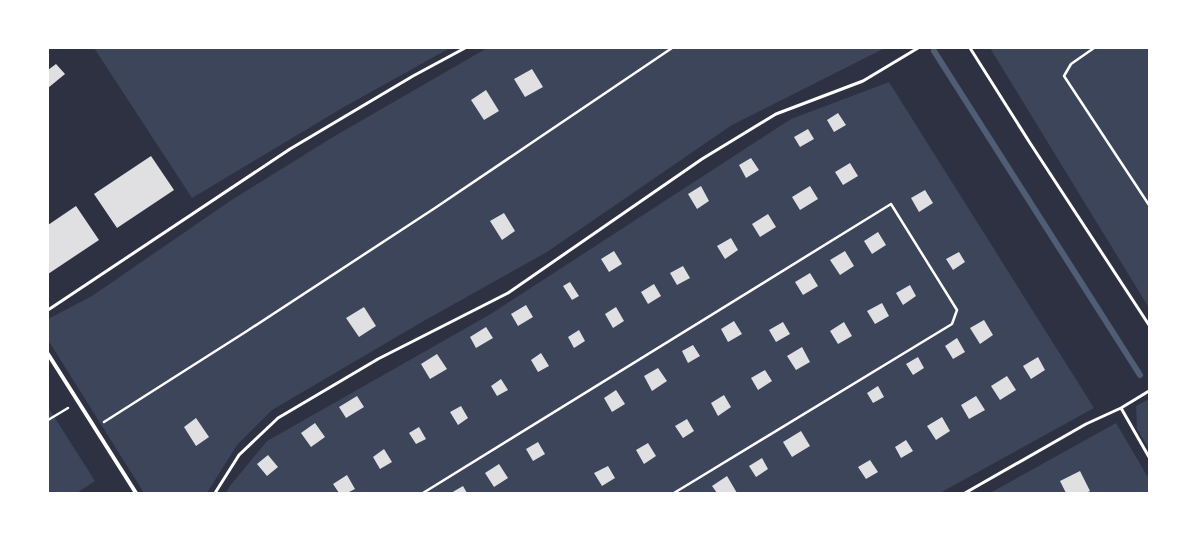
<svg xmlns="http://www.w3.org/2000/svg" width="1197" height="541" viewBox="0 0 1197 541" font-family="Lato,sans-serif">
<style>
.green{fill:#3c4559}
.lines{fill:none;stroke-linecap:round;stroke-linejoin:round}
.stream{stroke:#4f5d75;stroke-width:6}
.building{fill:#e0e0e3}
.path{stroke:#fff;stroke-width:2.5}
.service{stroke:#fff;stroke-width:3}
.minor{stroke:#fff;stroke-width:4}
</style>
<rect width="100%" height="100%" fill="#2d3142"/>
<path class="green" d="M 94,48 L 450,48 L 344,107 L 192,198 Z
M 487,48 L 885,48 L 732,125 L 547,252 L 422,322 L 272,410 L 237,445 L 207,493 L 144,493 L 48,340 L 48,319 L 92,296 L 230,201 L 333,137 Z
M 990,48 L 1149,48 L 1149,308 Z
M 889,82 L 1094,408 L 940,493 L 226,493 L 229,487 L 267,441 L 489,315 L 791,119 Z
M 1149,399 L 1149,449 L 1137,429 L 1136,406 Z
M 48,407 L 95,481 L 77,493 L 48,493 Z
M 1116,423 L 1149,479 L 1149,493 L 990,493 Z"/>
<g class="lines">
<path class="stream" d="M 934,51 L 1140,375"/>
</g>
<path class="building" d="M 56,64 L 65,74 L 48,88 L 48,70 Z
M 532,69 L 543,87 L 525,97 L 514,79 Z
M 486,90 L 499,111 L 484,120 L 471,100 Z
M 838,113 L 846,125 L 834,132 L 827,120 Z
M 808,129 L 814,139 L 800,147 L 794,137 Z
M 151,156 L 174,190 L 117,228 L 94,194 Z
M 751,158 L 759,170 L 746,178 L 739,165 Z
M 850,163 L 858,176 L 843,185 L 835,172 Z
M 701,186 L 709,201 L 697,209 L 688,194 Z
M 810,186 L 818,199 L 800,210 L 792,197 Z
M 925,190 L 933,203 L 919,212 L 911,198 Z
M 76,206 L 99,240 L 48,274 L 48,225 Z
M 504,213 L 515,231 L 502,240 L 490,221 Z
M 768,214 L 776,227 L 760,237 L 752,224 Z
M 878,232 L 886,245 L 872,254 L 864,241 Z
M 731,238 L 738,250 L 725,259 L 717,246 Z
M 614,251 L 622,264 L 609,272 L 601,259 Z
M 845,251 L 854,266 L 840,275 L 830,260 Z
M 959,252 L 965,262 L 953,270 L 946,259 Z
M 683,266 L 690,278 L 677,285 L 670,273 Z
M 810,273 L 818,286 L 803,295 L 795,282 Z
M 570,282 L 579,296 L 572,300 L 563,286 Z
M 654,284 L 661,296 L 648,304 L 641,292 Z
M 910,285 L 916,296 L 903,305 L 896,293 Z
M 882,303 L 889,316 L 875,324 L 867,311 Z
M 526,305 L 533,317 L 518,326 L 511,314 Z
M 364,307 L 376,326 L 359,337 L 346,318 Z
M 616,307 L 624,321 L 613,328 L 605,314 Z
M 984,320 L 993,335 L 980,344 L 970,328 Z
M 734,321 L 742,334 L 728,342 L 721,329 Z
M 783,322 L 790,334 L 776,342 L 769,330 Z
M 844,322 L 852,336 L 838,344 L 830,331 Z
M 486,327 L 493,338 L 476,348 L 470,337 Z
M 579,330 L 585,341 L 574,348 L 568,337 Z
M 957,338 L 965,352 L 953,359 L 945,346 Z
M 693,345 L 700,356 L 688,363 L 682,351 Z
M 802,347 L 810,362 L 796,370 L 787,356 Z
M 541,353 L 549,366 L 538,372 L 531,360 Z
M 437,354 L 447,369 L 430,379 L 421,364 Z
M 918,357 L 924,368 L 913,375 L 906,364 Z
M 1038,357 L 1045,370 L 1031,379 L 1023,366 Z
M 658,368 L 667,381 L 652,391 L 644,376 Z
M 765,370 L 772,381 L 758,390 L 751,378 Z
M 1007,376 L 1016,390 L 1000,400 L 991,386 Z
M 501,379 L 508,390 L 497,396 L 491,386 Z
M 878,386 L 884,397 L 873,403 L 867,393 Z
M 616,390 L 625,404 L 612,412 L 604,398 Z
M 724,395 L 731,407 L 718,416 L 711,403 Z
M 357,396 L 364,407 L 346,418 L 339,407 Z
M 976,396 L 985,410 L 969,419 L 961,405 Z
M 461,406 L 468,418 L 458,425 L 450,412 Z
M 942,417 L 950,431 L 936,440 L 927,426 Z
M 196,418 L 209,437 L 196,446 L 184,427 Z
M 687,419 L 694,431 L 683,438 L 675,426 Z
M 315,423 L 325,437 L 311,447 L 301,433 Z
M 419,427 L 426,439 L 416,444 L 409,433 Z
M 801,431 L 810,446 L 792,457 L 783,442 Z
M 906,440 L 913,451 L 901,458 L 895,447 Z
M 538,442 L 545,454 L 533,461 L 526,449 Z
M 648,443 L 656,456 L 644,464 L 636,450 Z
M 384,449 L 392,462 L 380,469 L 373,457 Z
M 268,455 L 278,467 L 267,476 L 257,464 Z
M 762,458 L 768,469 L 756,477 L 749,466 Z
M 870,460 L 878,472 L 866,479 L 858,467 Z
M 499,464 L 508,478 L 494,487 L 485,473 Z
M 608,466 L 615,478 L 602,486 L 594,473 Z
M 1080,471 L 1090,491 L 1086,493 L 1066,493 L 1060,481 Z
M 347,475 L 355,489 L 347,493 L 339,493 L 333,484 Z
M 727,476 L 737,493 L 717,493 L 712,486 Z
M 463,486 L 467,493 L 451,493 Z"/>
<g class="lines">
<path class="path" d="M 1094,48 L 1071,64 L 1064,76 L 1149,205
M 48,420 L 68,408
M 104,422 L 247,331 L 435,208 L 672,48
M 423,493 L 891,204 L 957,310 L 952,324 L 674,493"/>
<path class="service" d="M 970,48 L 1030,143 L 1149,325
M 48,310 L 290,149 L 413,76 L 465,48
M 1121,408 L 1149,457
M 215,493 L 239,455 L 278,418 L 378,359 L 508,293 L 702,159 L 776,114 L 863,81 L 918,48
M 965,493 L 1086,424 L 1121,408 L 1149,391"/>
<path class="minor" d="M 48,354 L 136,493"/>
</g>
<rect width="1197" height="541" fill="none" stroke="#ffffff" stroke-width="98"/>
</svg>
